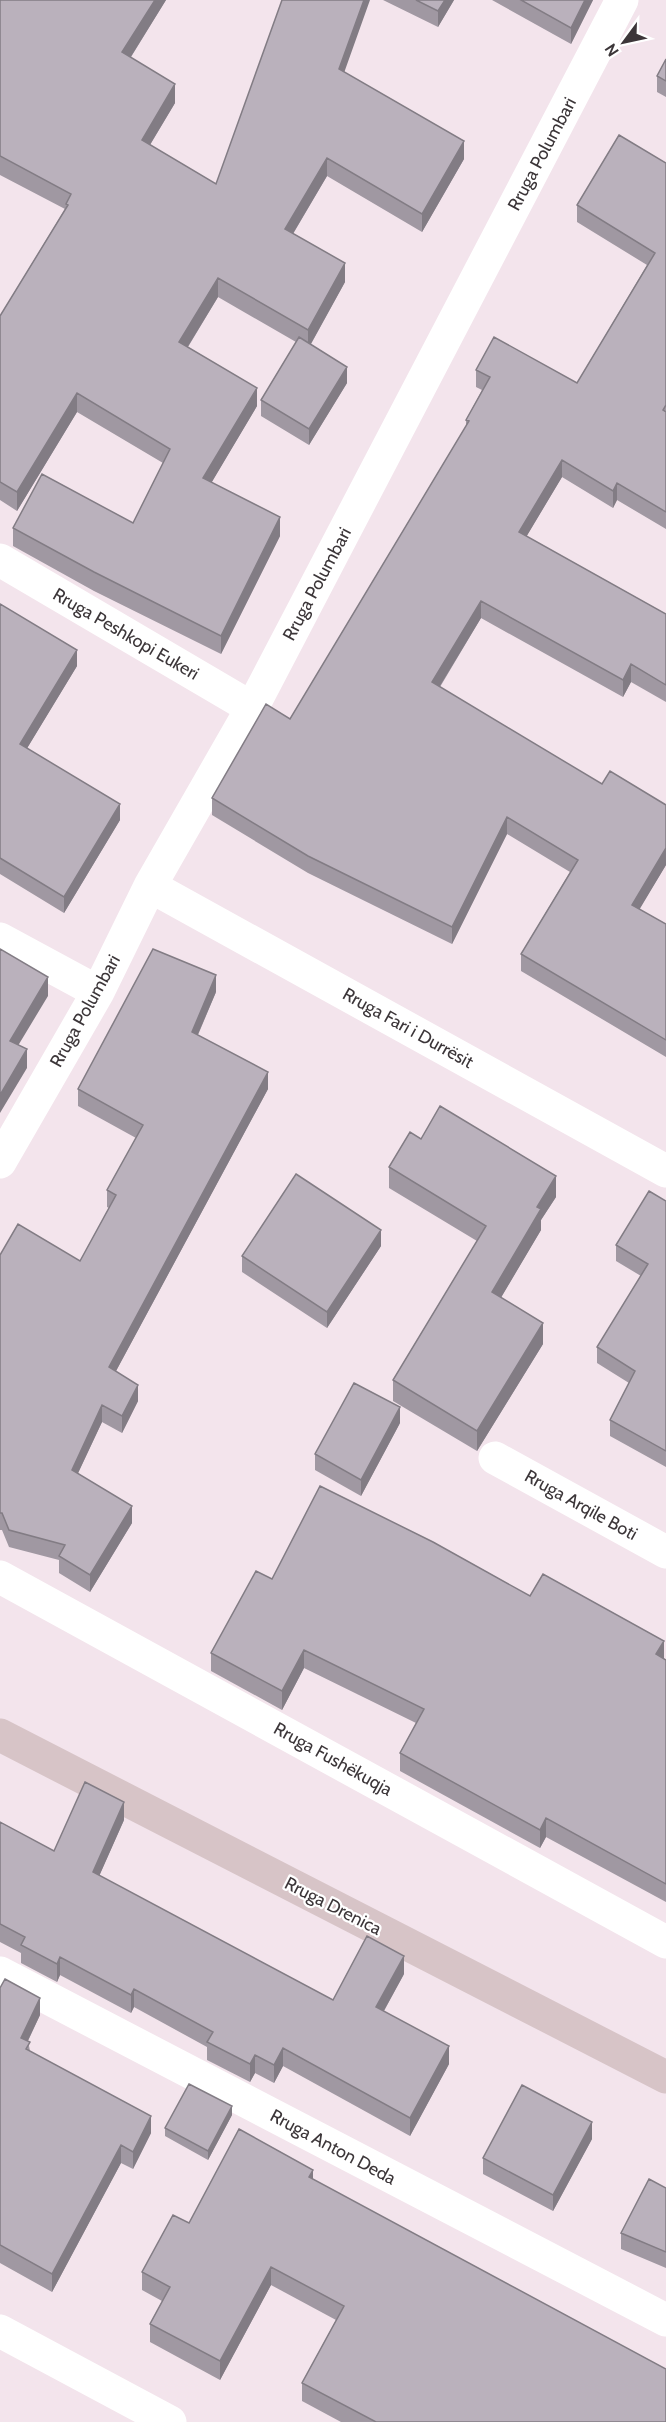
<svg xmlns="http://www.w3.org/2000/svg" width="666" height="2422" viewBox="0 0 666 2422" font-family="Cabin,sans-serif">
<style>
.lines{fill:none;stroke-linecap:round;stroke-linejoin:round}
.street{stroke:#fff;stroke-width:33}
.secondary{stroke:#d7c4c7;stroke-width:33}
.wall{fill:#a098a2}
.shaded-wall{fill:#827c84}
.building{fill:#bab1bc;stroke:#827c84;stroke-width:1.5}
.labels{text-anchor:middle;stroke-width:4.5;stroke-linejoin:round;paint-order:stroke}
.street-label{font-size:18px;fill:#3c3639;stroke:#fff}
</style>
<rect width="100%" height="100%" fill="#f3e4ec"/>
<g class="lines">
<path class="street" d="M 0,560 L 252,708
M 150,886 L 666,1171
M 0,939 L 98,992
M 0,1162 L 98,992 L 150,886 L 252,708 L 622,0
M 495,1458 L 666,1552
M 0,1577 L 666,1942
M 0,1973 L 666,2320
M 0,2331 L 170,2422"/>
<path class="secondary" d="M 0,1735 L 666,2077"/>
</g>
<path class="wall" d="M 0,0 L 166,0 L 131,57 L 175,103 L 150,145 L 216,184 L 344,72 L 464,159 L 422,232 L 327,176 L 293,234 L 345,282 L 311,344 L 347,383 L 309,445 L 261,416 L 261,400 L 296,342 L 218,297 L 188,347 L 257,406 L 211,483 L 280,536 L 221,654 L 94,591 L 13,546 L 13,528 L 133,523 L 163,463 L 77,412 L 17,511 L 0,500 L 0,316 L 65,209 L 0,175 Z
M 383,0 L 454,0 L 438,27 Z
M 492,0 L 593,0 L 571,44 Z
M 666,59 L 666,97 L 657,92 L 657,76 Z
M 666,163 L 666,529 L 617,500 L 613,508 L 562,477 L 526,537 L 666,614 L 666,702 L 631,682 L 623,697 L 481,618 L 440,687 L 666,865 L 639,909 L 666,924 L 666,1057 L 521,971 L 521,954 L 570,872 L 507,834 L 452,944 L 308,873 L 212,815 L 212,798 L 290,719 L 466,426 L 466,420 L 482,390 L 476,387 L 476,370 L 577,383 L 647,265 L 577,222 L 577,205 Z
M 0,604 L 77,666 L 27,748 L 120,820 L 64,913 L 0,874 Z
M 216,992 L 198,1035 L 268,1089 L 116,1371 L 138,1401 L 122,1433 L 102,1422 L 78,1473 L 132,1523 L 90,1592 L 59,1573 L 59,1560 L 9,1547 L 2,1530 L 0,1530 L 0,1255 L 80,1261 L 109,1208 L 107,1207 L 107,1190 L 136,1138 L 78,1106 L 78,1089 Z
M 421,1139 L 556,1197 L 541,1220 L 541,1230 L 501,1297 L 543,1344 L 477,1451 L 393,1401 L 393,1380 L 477,1241 L 389,1188 L 389,1167 Z
M 666,1201 L 666,1467 L 610,1436 L 610,1420 L 629,1383 L 597,1363 L 597,1347 L 641,1276 L 616,1261 L 616,1245 Z
M 381,1246 L 327,1328 L 242,1272 L 242,1256 Z
M 400,1423 L 361,1496 L 315,1470 L 315,1454 Z
M 272,1579 L 530,1596 L 666,1660 L 666,1902 L 546,1837 L 540,1848 L 400,1771 L 400,1753 L 416,1723 L 304,1668 L 282,1710 L 211,1671 L 211,1653 Z
M 124,1820 L 99,1876 L 333,2000 L 404,1974 L 384,2011 L 449,2064 L 410,2136 L 283,2066 L 274,2083 L 255,2073 L 250,2082 L 207,2060 L 207,2047 L 134,2007 L 131,2013 L 60,1975 L 57,1982 L 21,1963 L 21,1953 L 0,1942 L 0,1822 L 54,1851 Z
M 0,1988 L 40,2015 L 28,2041 L 30,2051 L 151,2133 L 133,2169 L 121,2163 L 52,2292 L 0,2263 Z
M 232,2115 L 208,2160 L 165,2136 L 165,2128 Z
M 592,2139 L 553,2211 L 483,2174 L 483,2158 Z
M 313,2179 L 666,2422 L 341,2422 L 302,2401 L 302,2383 L 336,2320 L 271,2285 L 220,2380 L 150,2342 L 150,2324 L 162,2301 L 142,2290 L 142,2272 L 189,2223 Z
M 666,2188 L 666,2268 L 621,2249 L 621,2233 Z"/>
<path class="shaded-wall" d="M 155,0 L 166,0 L 122,71 L 122,52 Z
M 364,0 L 370,0 L 339,87 L 339,69 Z
M 445,0 L 454,0 L 438,27 L 438,11 Z
M 585,0 L 593,0 L 571,44 L 571,28 Z
M 175,84 L 175,103 L 142,158 L 142,140 Z
M 464,141 L 464,159 L 422,232 L 422,214 Z
M 327,158 L 327,176 L 285,247 L 285,229 Z
M 345,263 L 345,282 L 308,349 L 308,330 Z
M 218,278 L 218,297 L 179,361 L 179,342 Z
M 347,367 L 347,383 L 309,445 L 309,429 Z
M 257,388 L 257,406 L 203,497 L 203,478 Z
M 77,393 L 77,412 L 17,511 L 17,492 Z
M 562,460 L 562,477 L 519,549 L 519,532 Z
M 617,483 L 617,500 L 613,508 L 613,491 Z
M 280,517 L 280,536 L 221,654 L 221,636 Z
M 481,601 L 481,618 L 432,699 L 432,682 Z
M 77,650 L 77,666 L 20,760 L 20,744 Z
M 631,664 L 631,682 L 623,697 L 623,680 Z
M 120,804 L 120,820 L 64,913 L 64,897 Z
M 507,817 L 507,834 L 452,944 L 452,927 Z
M 666,848 L 666,865 L 632,922 L 632,905 Z
M 216,975 L 216,992 L 192,1048 L 192,1032 Z
M 48,977 L 48,996 L 10,1059 L 10,1041 Z
M 27,1049 L 27,1068 L 0,1113 L 0,1095 Z
M 268,1072 L 268,1089 L 109,1384 L 109,1367 Z
M 556,1176 L 556,1197 L 541,1220 L 541,1230 L 492,1313 L 492,1292 L 537,1207 Z
M 381,1230 L 381,1246 L 327,1328 L 327,1312 Z
M 543,1323 L 543,1344 L 477,1451 L 477,1431 Z
M 138,1385 L 138,1401 L 122,1433 L 122,1416 Z
M 102,1405 L 102,1422 L 72,1486 L 72,1470 Z
M 400,1407 L 400,1423 L 361,1496 L 361,1480 Z
M 132,1506 L 132,1523 L 90,1592 L 90,1575 Z
M 664,1641 L 664,1659 L 656,1654 Z
M 304,1650 L 304,1668 L 282,1710 L 282,1691 Z
M 124,1802 L 124,1820 L 93,1890 L 93,1872 Z
M 546,1818 L 546,1837 L 540,1848 L 540,1830 Z
M 404,1956 L 404,1974 L 376,2025 L 376,2007 Z
M 60,1957 L 60,1975 L 57,1982 L 57,1964 Z
M 134,1989 L 134,2007 L 131,2013 L 131,1995 Z
M 40,1998 L 40,2015 L 21,2055 L 21,2038 Z
M 449,2046 L 449,2064 L 410,2136 L 410,2118 Z
M 283,2048 L 283,2066 L 274,2083 L 274,2065 Z
M 255,2055 L 255,2073 L 250,2082 L 250,2064 Z
M 232,2106 L 232,2115 L 208,2160 L 208,2151 Z
M 151,2116 L 151,2133 L 133,2169 L 133,2152 Z
M 592,2122 L 592,2139 L 553,2211 L 553,2195 Z
M 121,2145 L 121,2163 L 52,2292 L 52,2274 Z
M 313,2170 L 313,2188 L 309,2177 Z
M 271,2267 L 271,2285 L 220,2380 L 220,2361 Z"/>
<path class="building" d="M 0,0 L 155,0 L 122,52 L 175,84 L 142,140 L 216,184 L 282,0 L 364,0 L 339,69 L 464,141 L 422,214 L 327,158 L 285,229 L 345,263 L 308,330 L 218,278 L 179,342 L 257,388 L 203,478 L 280,517 L 221,636 L 94,572 L 13,528 L 42,474 L 133,523 L 170,449 L 77,393 L 17,492 L 0,482 L 0,316 L 68,205 L 66,204 L 71,194 L 0,156 Z
M 416,0 L 445,0 L 438,11 Z
M 521,0 L 585,0 L 571,28 Z
M 666,59 L 666,81 L 657,76 Z
M 619,135 L 666,163 L 666,405 L 663,410 L 666,412 L 666,512 L 617,483 L 613,491 L 562,460 L 519,532 L 666,614 L 666,685 L 631,664 L 623,680 L 481,601 L 432,682 L 602,784 L 610,771 L 666,805 L 666,848 L 632,905 L 666,924 L 666,1040 L 521,954 L 578,860 L 507,817 L 452,927 L 308,856 L 212,798 L 266,704 L 290,719 L 469,421 L 466,420 L 490,377 L 476,370 L 494,337 L 577,383 L 655,253 L 577,205 Z
M 299,337 L 347,367 L 309,429 L 261,400 Z
M 0,604 L 77,650 L 20,744 L 120,804 L 64,897 L 0,858 Z
M 0,949 L 48,977 L 10,1041 L 27,1049 L 0,1095 Z
M 153,949 L 216,975 L 192,1032 L 268,1072 L 109,1367 L 138,1385 L 122,1416 L 102,1405 L 72,1470 L 132,1506 L 90,1575 L 59,1556 L 65,1545 L 9,1530 L 2,1513 L 0,1513 L 0,1255 L 18,1224 L 80,1261 L 116,1195 L 107,1190 L 143,1125 L 78,1089 Z
M 440,1106 L 556,1176 L 537,1207 L 541,1209 L 492,1292 L 543,1323 L 477,1431 L 393,1380 L 486,1226 L 389,1167 L 410,1132 L 421,1139 Z
M 296,1174 L 381,1230 L 327,1312 L 242,1256 Z
M 649,1191 L 666,1201 L 666,1451 L 610,1420 L 635,1371 L 597,1347 L 648,1264 L 616,1245 Z
M 354,1383 L 400,1407 L 361,1480 L 315,1454 Z
M 320,1486 L 433,1542 L 530,1596 L 543,1574 L 664,1641 L 656,1654 L 666,1660 L 666,1884 L 546,1818 L 540,1830 L 400,1753 L 424,1709 L 304,1650 L 282,1691 L 211,1653 L 256,1571 L 272,1579 Z
M 85,1782 L 124,1802 L 93,1872 L 333,2000 L 367,1936 L 404,1956 L 376,2007 L 449,2046 L 410,2118 L 283,2048 L 274,2065 L 255,2055 L 250,2064 L 207,2042 L 213,2032 L 134,1989 L 131,1995 L 60,1957 L 57,1964 L 21,1945 L 25,1937 L 0,1924 L 0,1822 L 54,1851 Z
M 5,1979 L 40,1998 L 21,2038 L 30,2042 L 26,2049 L 151,2116 L 133,2152 L 121,2145 L 52,2274 L 0,2245 L 0,1988 Z
M 189,2084 L 232,2106 L 208,2151 L 165,2128 Z
M 522,2085 L 592,2122 L 553,2195 L 483,2158 Z
M 239,2129 L 313,2170 L 309,2177 L 666,2369 L 666,2422 L 376,2422 L 302,2383 L 344,2306 L 271,2267 L 220,2361 L 150,2324 L 170,2287 L 142,2272 L 173,2215 L 189,2223 Z
M 649,2179 L 666,2188 L 666,2252 L 621,2233 Z"/>
<g class="labels">
<g class="street-label">
<text transform="translate(542 154) rotate(-62)" y="6">Rruga Polumbari</text>
<text transform="translate(317 584) rotate(-62)" y="6">Rruga Polumbari</text>
<text transform="translate(126 634) rotate(30)" y="6">Rruga Peshkopi Eukeri</text>
<text transform="translate(85 1011) rotate(-61)" y="6">Rruga Polumbari</text>
<text transform="translate(408 1028) rotate(29)" y="6">Rruga Fari i Durrësit</text>
<text transform="translate(581 1505) rotate(29)" y="6">Rruga Arqile Boti</text>
<text transform="translate(333 1759) rotate(29)" y="6">Rruga Fushëkuqja</text>
<text transform="translate(333 1906) rotate(27)" y="6">Rruga Drenica</text>
<text transform="translate(333 2147) rotate(28)" y="6">Rruga Anton Deda</text>
</g>
</g>
<g transform="translate(624 42) rotate(237)" stroke="#ffffff" stroke-width="4.5" paint-order="stroke">
<path d="M0-4.5L10 22L0 15L-10 22Z" fill="#3c3639"/>
<text y="-9" font-size="16" font-weight="bold" text-anchor="middle" fill="#3c3639">N</text>
</g>
</svg>
